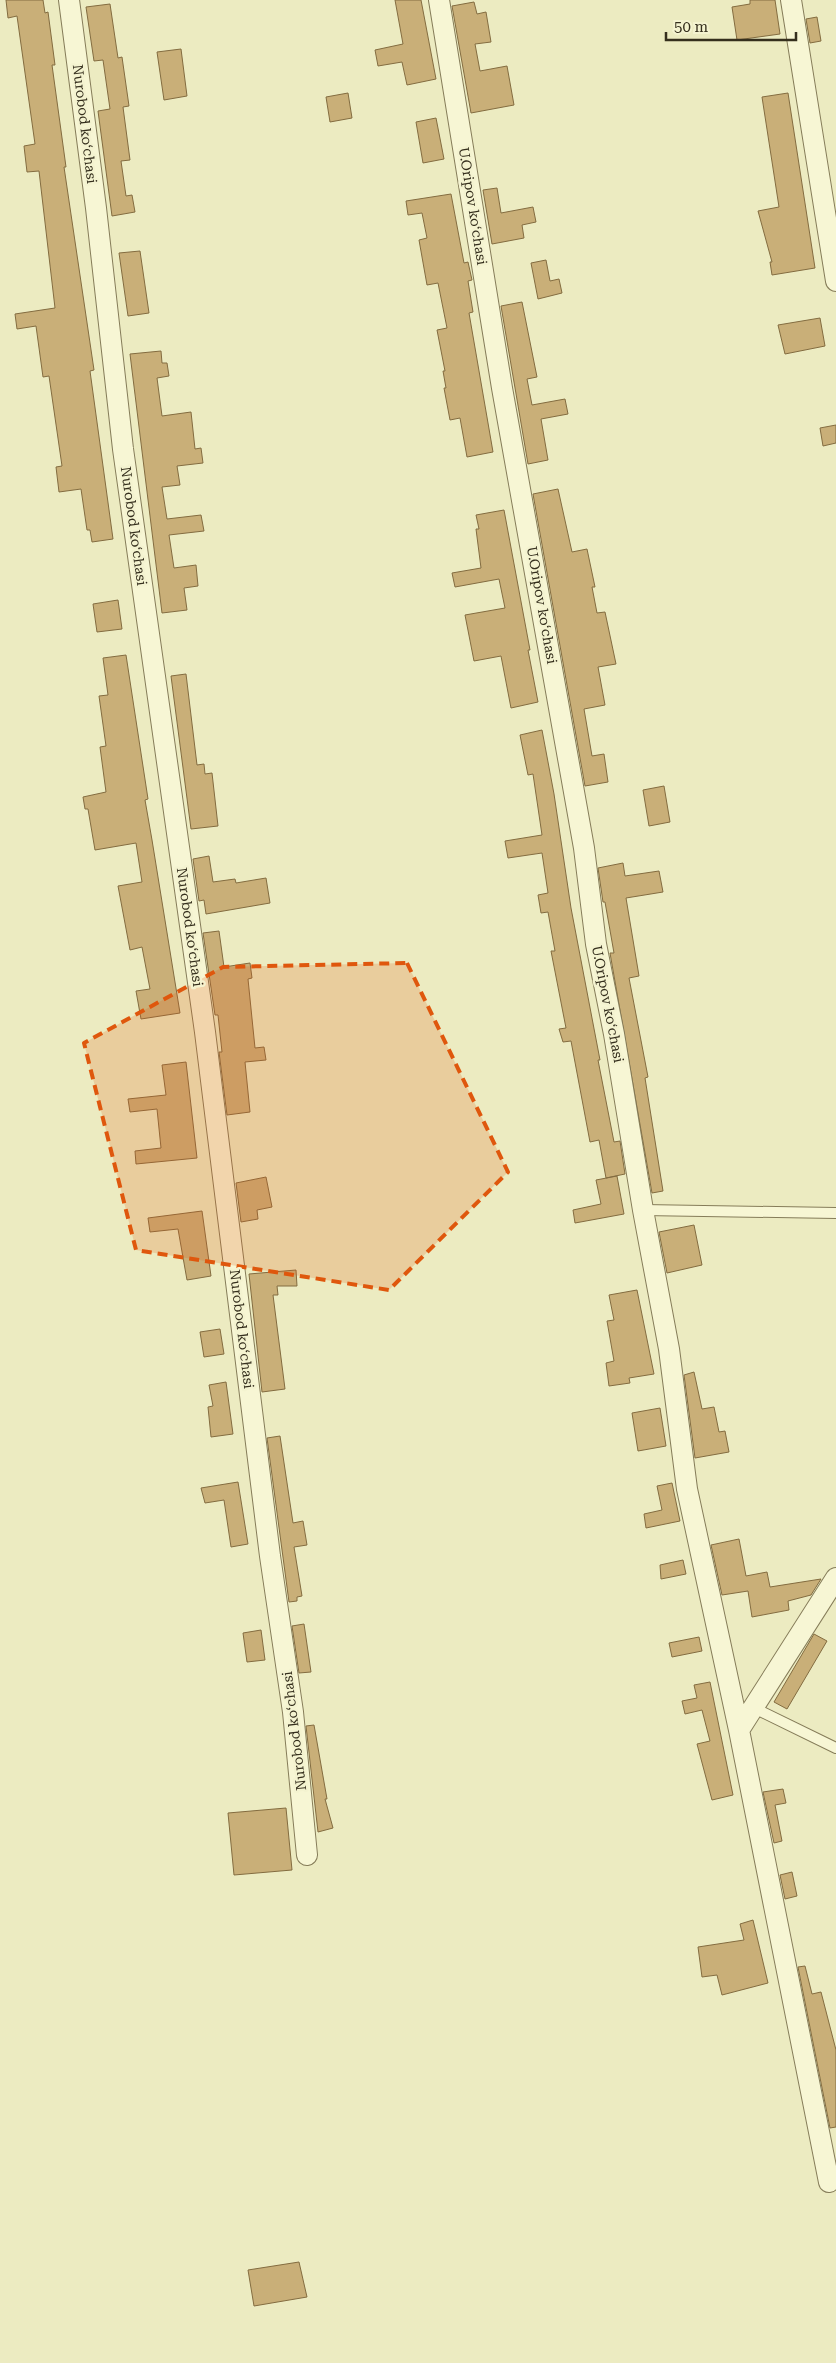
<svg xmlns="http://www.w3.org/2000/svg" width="836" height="2363" viewBox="0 0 836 2363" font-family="'Roboto Serif',serif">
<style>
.building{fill:#c9af78;stroke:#836c40}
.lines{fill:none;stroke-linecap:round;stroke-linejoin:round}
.lane-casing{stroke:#857c59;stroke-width:12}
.street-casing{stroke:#857c59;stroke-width:22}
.lane{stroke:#f7f6d4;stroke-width:10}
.street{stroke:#f7f6d4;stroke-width:20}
.marked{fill:#df570d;fill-opacity:0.2;stroke:#df570d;stroke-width:4;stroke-dasharray:10 6;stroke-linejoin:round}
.labels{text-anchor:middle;stroke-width:5;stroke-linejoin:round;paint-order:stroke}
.street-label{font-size:14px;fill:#352f1d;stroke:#f4f3d0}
</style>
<rect width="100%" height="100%" fill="#ecebc1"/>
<path class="building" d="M 6,0 L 43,0 L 45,13 L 48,12 L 55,65 L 52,65 L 66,167 L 64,167 L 94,370 L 90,371 L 113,539 L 92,542 L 90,530 L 87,530 L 81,489 L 59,492 L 56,467 L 62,466 L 49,376 L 43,377 L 36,326 L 17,329 L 15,314 L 55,308 L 39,171 L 27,172 L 24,146 L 35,144 L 17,16 L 8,18 Z
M 395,0 L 421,0 L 436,79 L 407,85 L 402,62 L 378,66 L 375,50 L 403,44 Z
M 750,0 L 775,0 L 780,34 L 737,40 L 732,7 L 750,4 Z
M 474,2 L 477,14 L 486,12 L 491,42 L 475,44 L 480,71 L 507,66 L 514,105 L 471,113 L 452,6 Z
M 110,4 L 118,58 L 122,57 L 129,106 L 123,107 L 130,160 L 121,161 L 126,196 L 132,195 L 135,212 L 112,216 L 98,111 L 110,109 L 103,60 L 94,61 L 86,7 Z
M 817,17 L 821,41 L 810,43 L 806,19 Z
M 181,49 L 187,96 L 164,100 L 157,52 Z
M 348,93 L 352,118 L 330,122 L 326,97 Z
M 788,93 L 815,268 L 772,275 L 770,262 L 772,262 L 758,211 L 779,207 L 762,97 Z
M 436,118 L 444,159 L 423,163 L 416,122 Z
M 497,188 L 501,213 L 533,207 L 536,222 L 522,225 L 524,238 L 492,244 L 483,190 Z
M 451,194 L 464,263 L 468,262 L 472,280 L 468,281 L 473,312 L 469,313 L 493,452 L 467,457 L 460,418 L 450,420 L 444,388 L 446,388 L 443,371 L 445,371 L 437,330 L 447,328 L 438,283 L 427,285 L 419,240 L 427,238 L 422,213 L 408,215 L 406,201 Z
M 140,251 L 149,313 L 128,316 L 119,253 Z
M 546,260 L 550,281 L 559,279 L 562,293 L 538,299 L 531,263 Z
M 522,302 L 537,377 L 527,379 L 532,405 L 565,399 L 568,414 L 541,419 L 548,460 L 528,464 L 501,306 Z
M 820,318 L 825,346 L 785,354 L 778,325 Z
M 161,351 L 162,363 L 167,363 L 169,376 L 157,378 L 162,416 L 191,412 L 195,449 L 201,448 L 203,463 L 177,466 L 180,485 L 162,487 L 167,519 L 201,515 L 204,531 L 169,535 L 174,568 L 196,565 L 198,586 L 184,588 L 187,610 L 162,613 L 130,354 Z
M 836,425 L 836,443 L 823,446 L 820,428 Z
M 558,489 L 572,552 L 587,549 L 595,587 L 592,587 L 597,613 L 605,612 L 616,664 L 598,667 L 605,705 L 584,709 L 592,756 L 604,754 L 608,782 L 585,786 L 533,494 Z
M 504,510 L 530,650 L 528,650 L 538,702 L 511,708 L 501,656 L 474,661 L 465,615 L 505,608 L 499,579 L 455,587 L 452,573 L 481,568 L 476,529 L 479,529 L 476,515 Z
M 118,600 L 122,629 L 97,632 L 93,604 Z
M 126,655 L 148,799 L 145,800 L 152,840 L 180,1013 L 141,1019 L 136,991 L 150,989 L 142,947 L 130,950 L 118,886 L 142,882 L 136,843 L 95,850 L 88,809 L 85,809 L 83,797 L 106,792 L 100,747 L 106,746 L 99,696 L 108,695 L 103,658 Z
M 186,674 L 197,765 L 204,764 L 205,774 L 212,773 L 218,826 L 191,829 L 171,676 Z
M 542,730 L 554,794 L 571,908 L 600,1060 L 598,1060 L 614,1142 L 620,1141 L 625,1174 L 606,1178 L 599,1140 L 590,1142 L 571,1041 L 563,1042 L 559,1029 L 566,1028 L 551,951 L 555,951 L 548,912 L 541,913 L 538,895 L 548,893 L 542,853 L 508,858 L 505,841 L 542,835 L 533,774 L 528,775 L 520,735 Z
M 664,786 L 670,822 L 649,826 L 643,790 Z
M 209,856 L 213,882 L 235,879 L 236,883 L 266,878 L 270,903 L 206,914 L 204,900 L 199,901 L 193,859 Z
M 623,863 L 625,876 L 659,871 L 663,892 L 626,898 L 639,976 L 629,978 L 648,1077 L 645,1078 L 663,1191 L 652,1193 L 610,953 L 614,953 L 605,902 L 603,902 L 598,868 Z
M 219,931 L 224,967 L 250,963 L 252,978 L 248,979 L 255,1048 L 264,1047 L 266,1060 L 245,1062 L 250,1112 L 227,1115 L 219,1052 L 222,1052 L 218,1015 L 215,1015 L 203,933 Z
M 186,1062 L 197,1158 L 136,1164 L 135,1151 L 161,1148 L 157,1109 L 130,1112 L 128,1099 L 166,1095 L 162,1065 Z
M 617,1176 L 624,1214 L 575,1223 L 573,1210 L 601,1204 L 596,1180 Z
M 266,1177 L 272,1207 L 257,1210 L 258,1219 L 241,1222 L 236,1183 Z
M 202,1211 L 211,1276 L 187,1280 L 178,1229 L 150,1232 L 148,1218 Z
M 694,1225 L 702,1265 L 667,1273 L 659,1232 Z
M 296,1270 L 297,1286 L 277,1286 L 278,1295 L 273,1295 L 285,1389 L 262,1392 L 249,1274 Z
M 637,1290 L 654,1374 L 629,1378 L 630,1383 L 609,1386 L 606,1363 L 614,1361 L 607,1321 L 614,1320 L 609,1295 Z
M 220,1329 L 224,1354 L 204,1357 L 200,1332 Z
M 694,1372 L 702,1409 L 714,1407 L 719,1432 L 725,1431 L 729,1452 L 695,1458 L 684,1375 Z
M 226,1382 L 233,1434 L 211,1437 L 208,1407 L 213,1406 L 209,1385 Z
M 660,1408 L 666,1446 L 638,1451 L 632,1413 Z
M 280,1436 L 293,1523 L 303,1521 L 307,1545 L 294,1547 L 302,1596 L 297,1597 L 297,1601 L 289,1602 L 267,1438 Z
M 238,1482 L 248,1544 L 231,1547 L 224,1500 L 205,1503 L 201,1488 Z
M 672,1483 L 680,1521 L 646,1528 L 644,1514 L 662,1510 L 657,1486 Z
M 739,1539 L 746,1576 L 767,1572 L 770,1587 L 821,1579 L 811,1595 L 788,1601 L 789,1610 L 752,1617 L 748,1591 L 722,1595 L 711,1545 Z
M 683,1560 L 686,1574 L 661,1579 L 660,1565 Z
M 304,1624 L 311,1672 L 299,1673 L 292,1626 Z
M 261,1630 L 265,1660 L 247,1662 L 243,1633 Z
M 814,1634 L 827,1641 L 787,1709 L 774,1702 Z
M 699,1637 L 702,1651 L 672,1657 L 669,1643 Z
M 710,1682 L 733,1795 L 712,1800 L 697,1744 L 710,1741 L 702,1710 L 685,1714 L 682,1701 L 697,1698 L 694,1685 Z
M 314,1725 L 327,1799 L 325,1799 L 333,1828 L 318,1832 L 306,1726 Z
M 783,1789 L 786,1803 L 775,1805 L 782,1841 L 774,1843 L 763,1792 Z
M 286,1808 L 292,1870 L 234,1875 L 228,1813 Z
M 792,1872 L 797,1896 L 785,1899 L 780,1875 Z
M 753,1920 L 768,1983 L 722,1995 L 717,1975 L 702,1977 L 698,1947 L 744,1940 L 740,1924 Z
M 805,1966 L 812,1994 L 821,1992 L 836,2050 L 836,2127 L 830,2128 L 798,1967 Z
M 299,2262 L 307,2297 L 254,2306 L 248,2270 Z"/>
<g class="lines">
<defs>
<path id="lane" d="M 643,1210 L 836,1213
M 754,1708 L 836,1748"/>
<path id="street" d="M 69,0 L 96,208 L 123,449 L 205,1032 L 270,1556 L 293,1712 L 307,1855
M 439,0 L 502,388 L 584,848 L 596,944 L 614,1034 L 643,1210 L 669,1349 L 687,1489 L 739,1730 L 829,2182
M 791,0 L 836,281
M 739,1730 L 836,1578"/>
</defs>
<use href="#lane" class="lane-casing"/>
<use href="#street" class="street-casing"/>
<use href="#lane" class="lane"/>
<use href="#street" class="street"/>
</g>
<path class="marked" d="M 407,963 L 508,1172 L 389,1290 L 136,1250 L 84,1043 L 223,967 Z"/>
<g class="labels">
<g class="street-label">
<text transform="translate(85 124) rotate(83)" y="5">Nurobod koʻchasi</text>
<text transform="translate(473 206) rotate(81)" y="5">U.Oripov koʻchasi</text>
<text transform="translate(134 526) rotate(82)" y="5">Nurobod koʻchasi</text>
<text transform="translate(542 605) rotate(80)" y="5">U.Oripov koʻchasi</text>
<text transform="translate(190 927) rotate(82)" y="5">Nurobod koʻchasi</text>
<text transform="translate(608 1004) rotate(79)" y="5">U.Oripov koʻchasi</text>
<text transform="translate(242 1329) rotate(83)" y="5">Nurobod koʻchasi</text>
<text transform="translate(294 1731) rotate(-97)" y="5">Nurobod koʻchasi</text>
</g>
</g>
<path d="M666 32v8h130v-8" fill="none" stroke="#352f1d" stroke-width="2.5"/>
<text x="674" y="32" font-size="15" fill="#352f1d" stroke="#f4f3d0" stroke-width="4" paint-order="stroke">50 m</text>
</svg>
